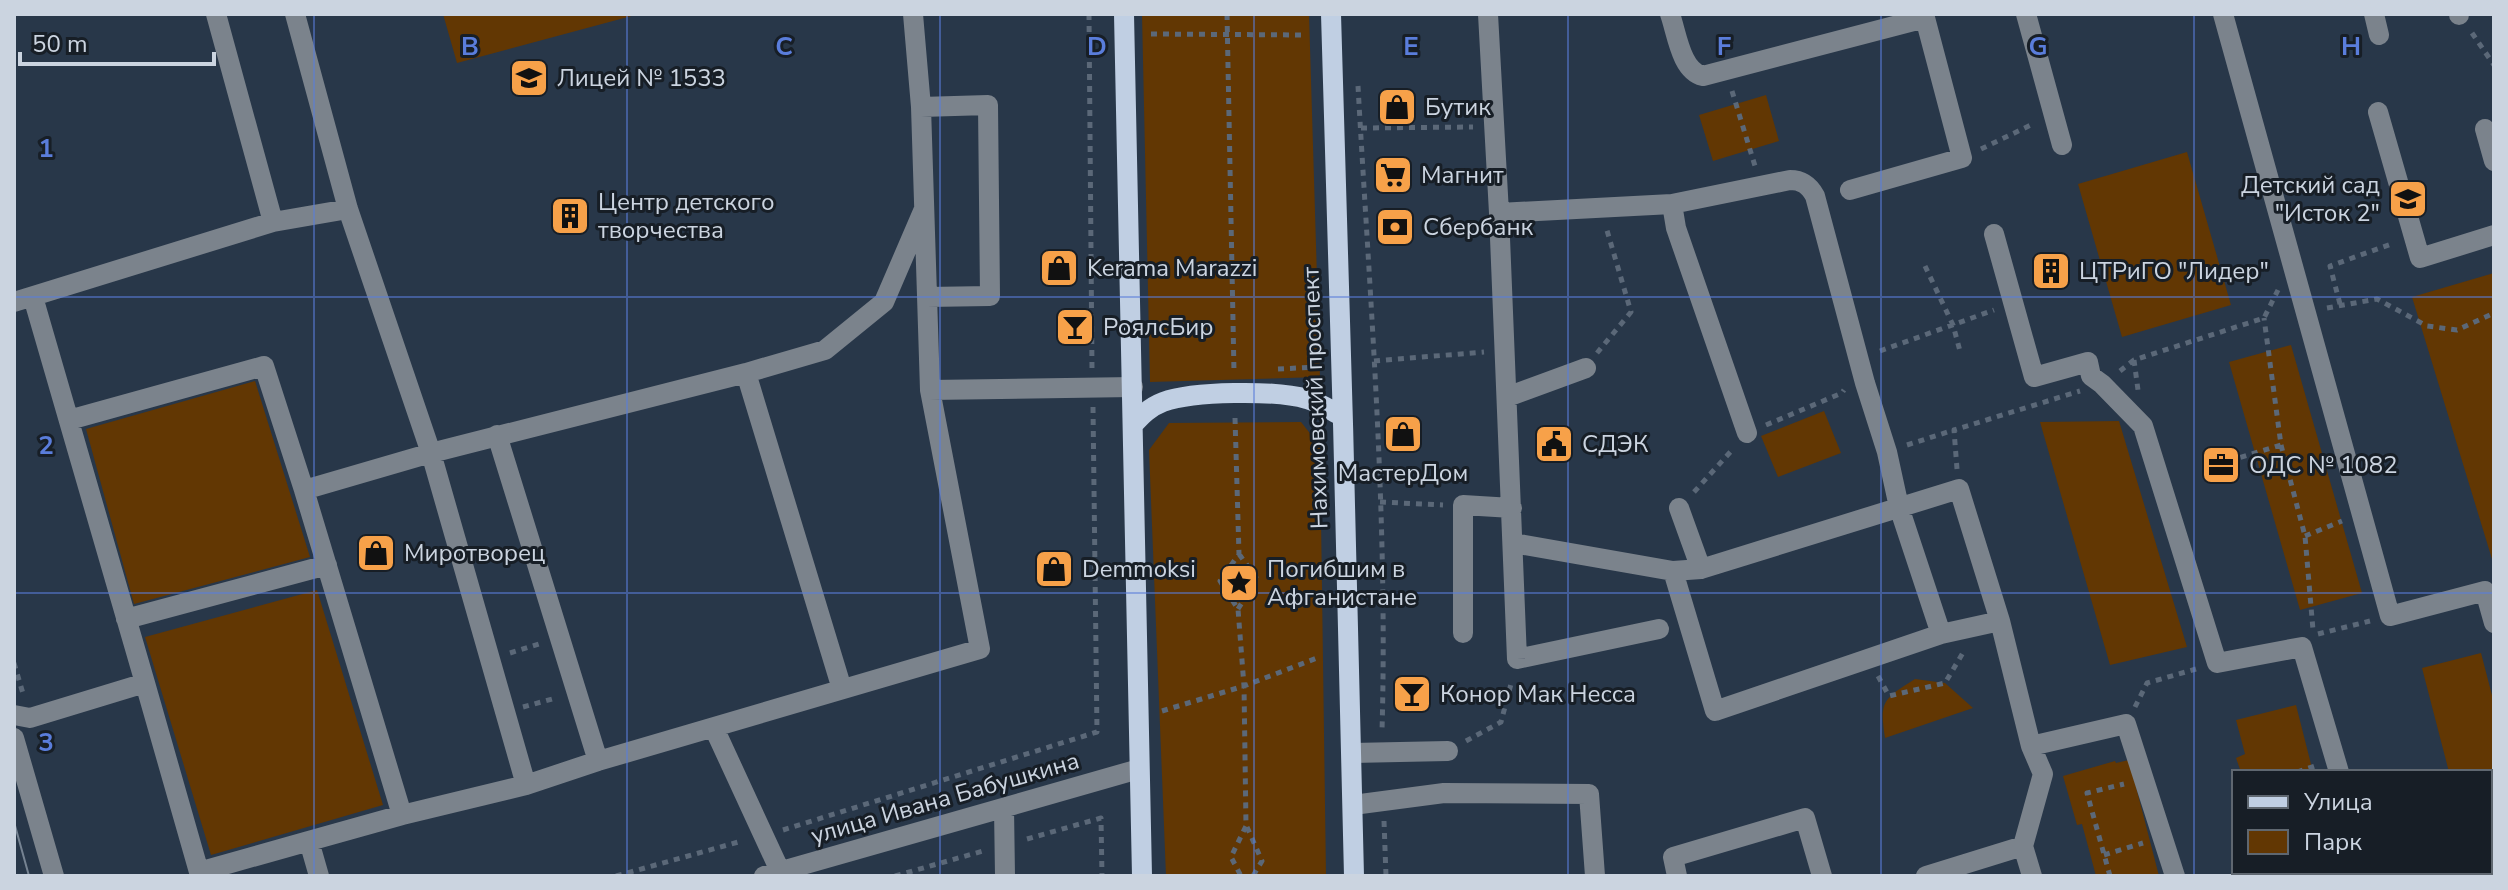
<svg xmlns="http://www.w3.org/2000/svg" width="2508" height="890" viewBox="0 0 2508 890" font-family="'Nunito Sans',sans-serif">
<style>
.green{fill:#623703}
.lines{fill:none;stroke-linecap:round;stroke-linejoin:round}
.path{stroke:#5b6878;stroke-width:5;stroke-dasharray:6 6;stroke-linecap:butt}
.minor{stroke:#7b838c;stroke-width:20}
.major{stroke:#c0cfe3;stroke-width:20}
.tram{stroke:#768392;stroke-width:2}
.grid{fill:none;stroke:#5a7ddb;stroke-width:2;stroke-opacity:0.55}
.labels{text-anchor:middle;stroke-width:6;stroke-linejoin:round;paint-order:stroke}
.poi-label{font-size:24px;fill:#cbd4e0;stroke:#171e26;text-anchor:start}
.street-label{font-size:24px;fill:#cbd4e0;stroke:#171e26}
.grid-label{font-size:26px;text-anchor:middle;font-weight:bold;fill:#5a7ddb;stroke:#171e26;stroke-width:6;stroke-linejoin:round;paint-order:stroke}
</style>
<rect width="100%" height="100%" fill="#283749"/>
<path class="green" d="M 443,14 L 639,14 L 457,63 Z
M 1142,14 L 1309,14 L 1320,377 L 1150,382 Z
M 1766,95 L 1779,141 L 1713,161 L 1699,115 Z
M 2187,152 L 2231,305 L 2122,337 L 2078,184 Z
M 2494,273 L 2494,559 L 2492,559 L 2412,297 Z
M 2291,345 L 2362,593 L 2300,610 L 2229,362 Z
M 255,381 L 310,557 L 134,604 L 86,429 Z
M 1824,411 L 1841,453 L 1778,477 L 1761,436 Z
M 2119,421 L 2187,647 L 2110,665 L 2040,422 Z
M 1301,422 L 1320,446 L 1326,876 L 1166,876 L 1149,450 L 1169,423 Z
M 317,590 L 383,805 L 211,855 L 145,637 Z
M 2481,653 L 2494,703 L 2494,836 L 2490,837 L 2490,772 L 2449,772 L 2422,668 Z
M 1915,679 L 1945,683 L 1973,708 L 1885,738 C 1879,700 1884,699 1915,679 Z
M 2296,705 L 2313,772 L 2241,772 L 2236,758 L 2245,754 L 2236,720 Z
M 2129,760 L 2159,876 L 2096,876 L 2082,824 L 2077,825 L 2063,776 L 2115,761 L 2116,763 Z"/>
<g class="lines">
<path class="path" d="M 1089,14 L 1092,369
M 1227,14 L 1234,372
M 2472,33 L 2494,65
M 1151,34 L 1305,35
M 1358,86 C 1370,300 1388,516 1382,731
M 1732,91 L 1755,166
M 1361,128 L 1473,127
M 1981,149 L 2033,124
M 1925,266 L 1953,325 L 1960,351
M 2340,304 L 2330,266 L 2394,243
M 2327,308 L 2377,299 L 2427,326 L 2457,330 L 2494,313
M 1880,351 L 1994,310
M 1597,353 L 1631,312 L 1606,227
M 2134,360 L 2138,390
M 1374,361 L 1484,352
M 1278,369 L 1317,367
M 2120,371 L 2134,360 L 2264,318 L 2278,290
M 1235,418 L 1239,554 L 1220,581 L 1238,609 L 1244,686 L 1246,826 L 1231,857 L 1241,876
M 1766,425 L 1842,393 L 1844,390
M 1907,445 L 1954,430
M 2281,445 L 2305,536 L 2313,630
M 2229,461 L 2281,445 L 2264,318
M 1957,469 L 1954,430 L 2080,391
M 1694,492 L 1733,449
M 1380,502 L 1443,505
M 2305,536 L 2342,521
M 1238,609 L 1257,579 L 1239,554
M 2318,634 L 2370,621
M 510,653 L 539,644
M 14,663 L 24,697
M 1878,676 L 1889,696 L 1945,683 L 1964,651
M 523,707 L 556,698
M 2135,707 L 2147,683 L 2196,669
M 1162,711 L 1244,686 L 1317,658
M 1466,741 L 1501,722 L 1512,680
M 2297,772 L 2315,766
M 1384,821 L 1386,876
M 1247,827 L 1262,861 L 1253,876
M 783,830 L 1097,732 L 1093,407
M 1027,839 L 1101,818 L 1102,876
M 2104,855 L 2143,843
M 2296,872 L 2298,876
M 616,876 L 742,841
M 895,876 L 983,851
M 2110,876 L 2087,793 L 2124,784"/>
<path class="minor" d="M 216,14 L 273,222
M 913,14 L 921,107 L 930,390 L 1133,387
M 1488,14 L 1499,213 L 1517,659 L 1659,629
M 1670,14 C 1677,34 1681,71 1703,76 L 1925,18
M 2026,14 L 2062,145
M 2223,14 L 2390,616 L 2485,591 L 2494,623
M 2374,14 L 2379,35
M 2459,14 L 2459,15
M 921,107 L 988,105 L 990,296 L 927,297
M 2378,112 L 2420,258 L 2494,235
M 2485,129 L 2494,161
M 1850,190 L 1962,158 L 1924,14
M 1672,204 L 1676,228 L 1747,433
M 1499,213 L 1672,204 L 1790,180 C 1802,180 1809,185 1815,196 L 1865,383 L 1887,452 L 1899,507 L 1941,634
M 1994,234 L 2034,377 L 2088,362 L 2091,376 L 2102,384 L 2143,426 L 2217,663 L 2302,647 L 2339,772
M 33,297 L 145,683
M 14,302 L 273,222 L 348,209
M 1507,397 L 1586,368
M 69,420 L 264,366 L 304,490 L 431,453 L 348,209 L 295,14
M 497,435 L 598,761
M 304,490 L 402,815
M 1679,508 L 1701,569
M 1513,543 L 1673,571 L 1715,711 L 1941,634 L 2000,621 L 2031,746 L 2126,724 L 2175,876
M 1673,571 L 1701,569 L 1959,489 L 2000,621
M 126,619 L 327,565
M 1463,633 L 1463,505 L 1512,508
M 842,689 L 746,373 L 825,350 L 884,302 L 924,209
M 14,715 L 30,718 L 145,683 L 199,872 L 309,841
M 714,728 L 780,871
M 14,738 L 54,876
M 1352,753 L 1448,751
M 526,785 L 431,453 L 746,373
M 1353,805 L 1444,793 L 1589,794 L 1595,876
M 1004,808 L 1005,876
M 2023,846 L 2043,774 L 2031,746
M 2369,872 L 2370,876
M 319,876 L 309,841 L 402,815 L 526,785 L 598,761 L 980,649 L 930,390
M 764,876 L 1139,769
M 1677,876 L 1673,857 L 1805,818 L 1822,876
M 1926,876 L 2023,846 L 2032,876"/>
<path class="major" d="M 1124,14 L 1142,876
M 1331,14 C 1339,301 1349,589 1354,876
M 1133,425 C 1142,415 1150,407 1163,402 C 1193,391 1275,390 1307,399 C 1319,402 1330,410 1341,416"/>
<path class="tram" d="M 14,822 L 29,876"/>
</g>
<path class="grid" d="M 314,14 L 314,876M 627,14 L 627,876M 940,14 L 940,876M 1254,14 L 1254,876M 1568,14 L 1568,876M 1881,14 L 1881,876M 2194,14 L 2194,876M 14,297 L 2494,297M 14,593 L 2494,593"/>
<defs>
<symbol id="school-square" viewBox="-11 -11 22 22"><rect x="-9" y="-9" width="18" height="18" rx="4" fill="#f7a149" stroke="#171e26"/><path d="M0-5L7-2L0 1L-7-2ZM-4 1L0 2.5L4 1V4Q0 6-4 4Z" fill="#111"/></symbol>
<symbol id="shop-square" viewBox="-11 -11 22 22"><rect x="-9" y="-9" width="18" height="18" rx="4" fill="#f7a149" stroke="#171e26"/><path d="M-5-2.5h2.3a2.7 3.5 0 0 1 5.4 0H5L5.5 6h-11ZM-1.5-2.5h3a1.5 2.3 0 0 0-3 0Z" fill="#111"/></symbol>
<symbol id="supermarket-square" viewBox="-11 -11 22 22"><rect x="-9" y="-9" width="18" height="18" rx="4" fill="#f7a149" stroke="#171e26"/><path d="M-6-5.5h2.5l.6 2H6L4.5 2H-2.5L-4.4-4H-6ZM-1.5 3.2a1.3 1.3 0 1 0 .1 0ZM3 3.2a1.3 1.3 0 1 0 .1 0Z" fill="#111"/></symbol>
<symbol id="building-square" viewBox="-11 -11 22 22"><rect x="-9" y="-9" width="18" height="18" rx="4" fill="#f7a149" stroke="#171e26"/><path d="M-4-6H4V6H1V3H-1V6H-4ZM-2.5-4.3h1.7v1.8h-1.7ZM.8-4.3h1.7v1.8H.8ZM-2.5-1h1.7V.8h-1.7ZM.8-1h1.7V.8H.8Z" fill="#111"/></symbol>
<symbol id="bank-square" viewBox="-11 -11 22 22"><rect x="-9" y="-9" width="18" height="18" rx="4" fill="#f7a149" stroke="#171e26"/><path d="M-6-4H6V4H-6ZM0-2.3a2.3 2.3 0 1 0 0 4.6a2.3 2.3 0 1 0 0-4.6Z" fill="#111"/></symbol>
<symbol id="bar-square" viewBox="-11 -11 22 22"><rect x="-9" y="-9" width="18" height="18" rx="4" fill="#f7a149" stroke="#171e26"/><path d="M-6-5H6L.8 .8V4.5H3.5V6h-7V4.5H-.8V.8Z" fill="#111"/></symbol>
<symbol id="civic-square" viewBox="-11 -11 22 22"><rect x="-9" y="-9" width="18" height="18" rx="4" fill="#f7a149" stroke="#171e26"/><path d="M-.6-6.5H3V-4.5H.6V-3L4-1V1h2V6H-6V1h2V-1L-.6-3ZM-1.2 2.5V6h2.4V2.5Z" fill="#111"/></symbol>
<symbol id="office-square" viewBox="-11 -11 22 22"><rect x="-9" y="-9" width="18" height="18" rx="4" fill="#f7a149" stroke="#171e26"/><path d="M-6-3h4V-5.5h4V-3h4V5H-6ZM-1-4.5V-3h2v-1.5ZM-6 0V1H6V0Z" fill="#111"/></symbol>
<symbol id="sight-square" viewBox="-11 -11 22 22"><rect x="-9" y="-9" width="18" height="18" rx="4" fill="#f7a149" stroke="#171e26"/><path d="M0-6L1.8-2.2L6-1.7L2.9 1.2L3.7 5.4L0 3.3L-3.7 5.4L-2.9 1.2L-6-1.7L-1.8-2.2Z" fill="#111"/></symbol>
</defs>
<g fill-rule="evenodd">
<use href="#school-square" x="507" y="56" width="44" height="44"/>
<use href="#shop-square" x="1375" y="85" width="44" height="44"/>
<use href="#supermarket-square" x="1371" y="153" width="44" height="44"/>
<use href="#school-square" x="2386" y="177" width="44" height="44"/>
<use href="#building-square" x="548" y="194" width="44" height="44"/>
<use href="#bank-square" x="1373" y="205" width="44" height="44"/>
<use href="#shop-square" x="1037" y="246" width="44" height="44"/>
<use href="#building-square" x="2029" y="249" width="44" height="44"/>
<use href="#bar-square" x="1053" y="305" width="44" height="44"/>
<use href="#shop-square" x="1381" y="412" width="44" height="44"/>
<use href="#civic-square" x="1532" y="422" width="44" height="44"/>
<use href="#office-square" x="2199" y="443" width="44" height="44"/>
<use href="#shop-square" x="354" y="531" width="44" height="44"/>
<use href="#shop-square" x="1032" y="547" width="44" height="44"/>
<use href="#sight-square" x="1217" y="561" width="44" height="44"/>
<use href="#bar-square" x="1390" y="672" width="44" height="44"/>
</g>
<g class="labels">
<g class="poi-label">
<text x="557" y="86">Лицей № 1533</text>
<text x="1425" y="115">Бутик</text>
<text x="1421" y="183">Магнит</text>
<text x="2380" y="193" text-anchor="end">Детский сад<tspan x="2380" dy="28">"Исток 2"</tspan></text>
<text x="598" y="210">Центр детского<tspan x="598" dy="28">творчества</tspan></text>
<text x="1423" y="235">Сбербанк</text>
<text x="1087" y="276">Kerama Marazzi</text>
<text x="2079" y="279">ЦТРиГО "Лидер"</text>
<text x="1103" y="335">РоялсБир</text>
<text x="1582" y="452">СДЭК</text>
<text x="2249" y="473">ОДС № 1082</text>
<text x="1403" y="481" text-anchor="middle">МастерДом</text>
<text x="404" y="561">Миротворец</text>
<text x="1082" y="577">Demmoksi</text>
<text x="1267" y="577">Погибшим в<tspan x="1267" dy="28">Афганистане</tspan></text>
<text x="1440" y="702">Конор Мак Несса</text>
</g>
<g class="street-label">
<text transform="translate(1315 398) rotate(-92)" y="8">Нахимовский проспект</text>
<text transform="translate(945 798) rotate(-16)" y="8">улица Ивана Бабушкина</text>
</g>
</g>
<g class="grid-label">
<text x="470" y="55">B</text>
<text x="784" y="55">C</text>
<text x="1097" y="55">D</text>
<text x="1411" y="55">E</text>
<text x="1724" y="55">F</text>
<text x="2038" y="55">G</text>
<text x="2351" y="55">H</text>
<text x="46" y="157">1</text>
<text x="46" y="454">2</text>
<text x="46" y="751">3</text>
</g>
<rect width="2508" height="890" fill="none" stroke="#cbd4e0" stroke-width="32"/>
<rect x="2232" y="770" width="260" height="104" fill="#171e26" stroke="#5f6770" stroke-width="2"/>
<rect x="2248" y="796" width="40" height="12" fill="#c0cfe3" stroke="#5f6770" stroke-width="2"/>
<text x="2304" y="810" font-size="24" fill="#cbd4e0">Улица</text>
<rect x="2248" y="830" width="40" height="24" fill="#623703" stroke="#5f6770" stroke-width="2"/>
<text x="2304" y="850" font-size="24" fill="#cbd4e0">Парк</text>
<path d="M20 52v12h194v-12" fill="none" stroke="#cbd4e0" stroke-width="4"/>
<text x="32" y="52" font-size="24" fill="#cbd4e0" stroke="#171e26" stroke-width="6" paint-order="stroke">50 m</text>
</svg>
